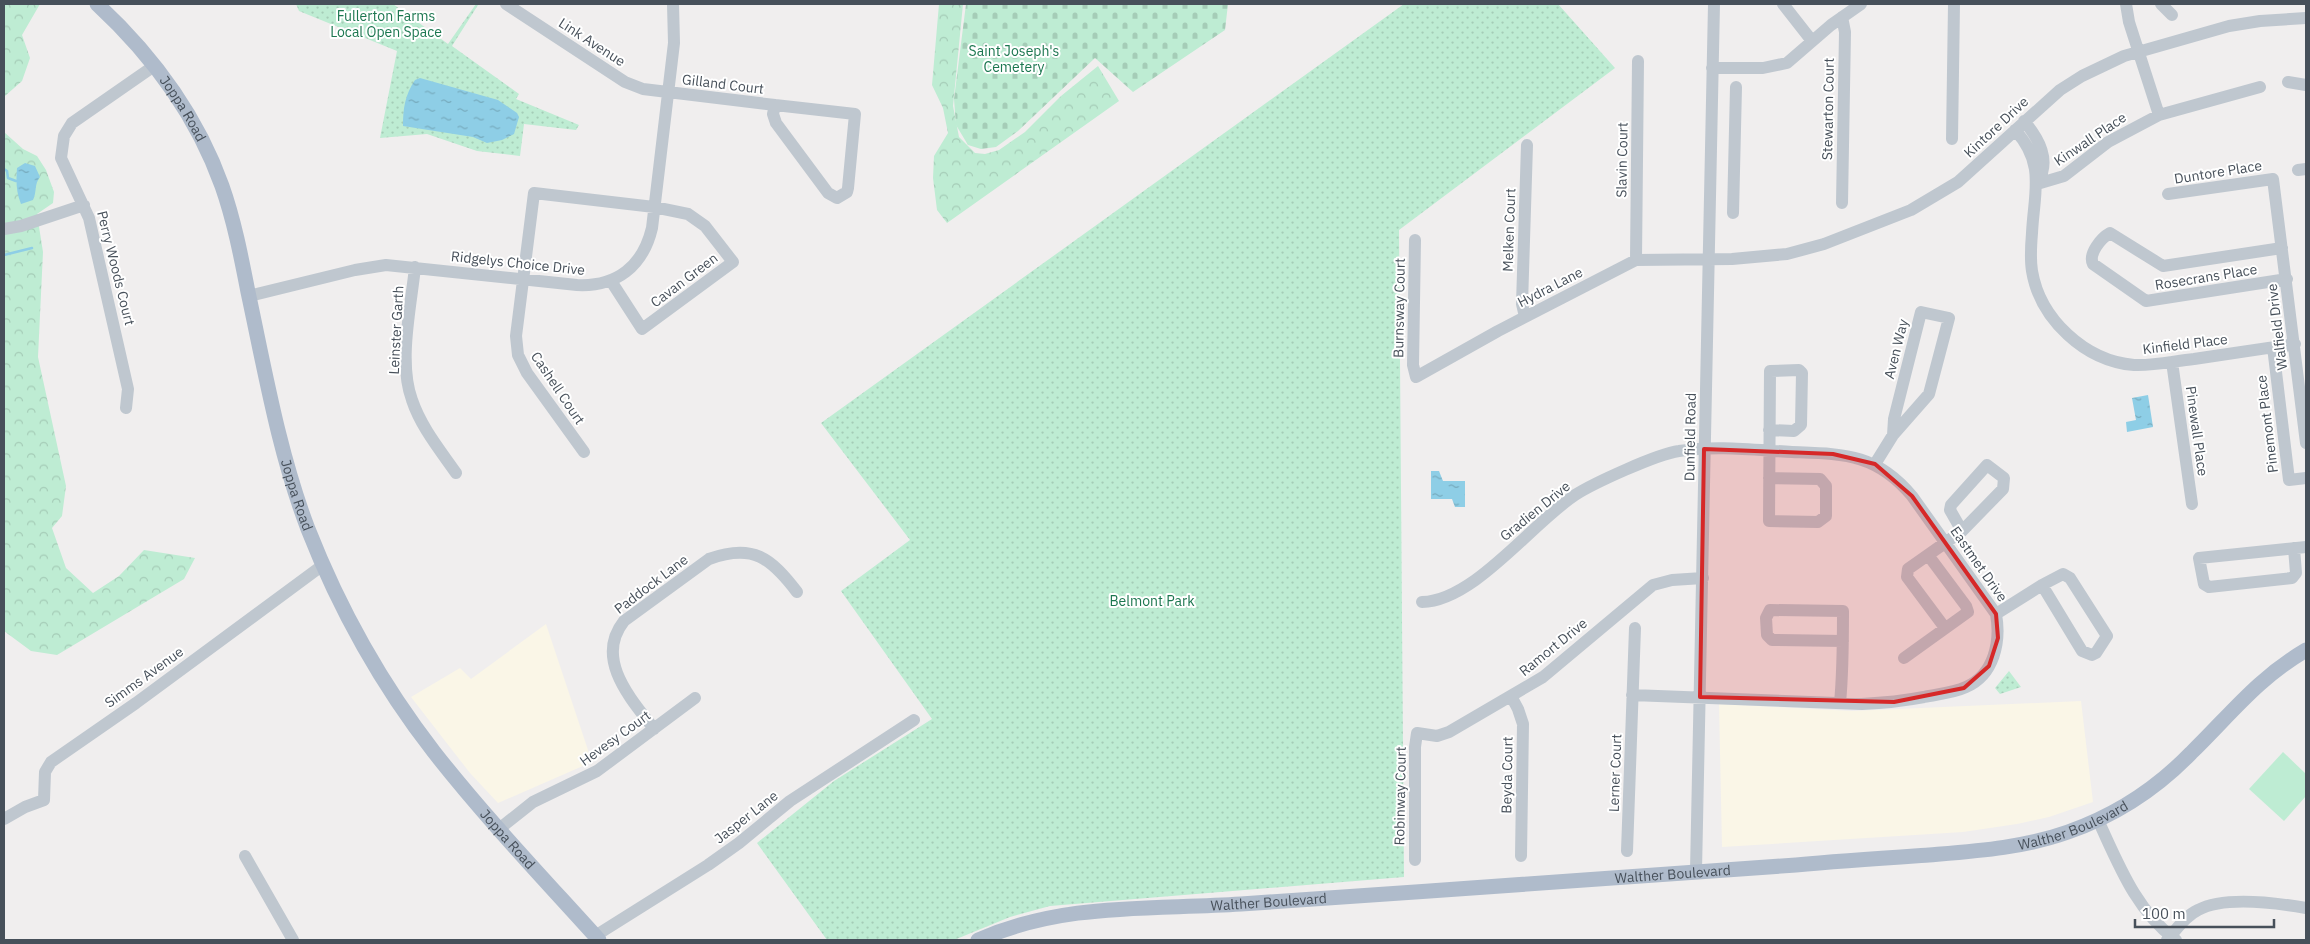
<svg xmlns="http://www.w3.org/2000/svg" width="2310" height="944" viewBox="0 0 2310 944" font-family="'IBM Plex Sans',sans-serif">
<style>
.commercial{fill:#faf6e7}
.green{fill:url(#green-dots)}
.forest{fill:url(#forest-crowns)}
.cemetery{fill:url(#cemetery-stones)}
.pitch{fill:#beecd3}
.water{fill:url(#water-ripples)}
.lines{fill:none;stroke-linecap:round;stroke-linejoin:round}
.stream{stroke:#8ecee6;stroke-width:2.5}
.minor{stroke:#bfc7cf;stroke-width:12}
.major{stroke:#afbbcb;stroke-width:15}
.marked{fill:#d62828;fill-opacity:0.2;stroke:#d62828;stroke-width:4;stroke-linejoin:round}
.labels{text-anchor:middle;stroke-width:4;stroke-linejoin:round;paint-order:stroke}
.park-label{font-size:14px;fill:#1c7750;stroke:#fff}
.street-label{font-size:14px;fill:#47505a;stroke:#fff}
</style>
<defs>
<pattern id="green-dots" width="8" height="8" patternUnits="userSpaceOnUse" patternTransform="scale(1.25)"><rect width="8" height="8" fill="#beecd3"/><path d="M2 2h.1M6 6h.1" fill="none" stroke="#a5ccb7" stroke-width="1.8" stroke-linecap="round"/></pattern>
<pattern id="forest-crowns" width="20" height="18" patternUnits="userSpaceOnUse" patternTransform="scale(1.25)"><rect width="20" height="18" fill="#beecd3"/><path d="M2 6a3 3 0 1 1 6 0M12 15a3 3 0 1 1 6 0" fill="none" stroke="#a5ccb7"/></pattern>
<pattern id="cemetery-stones" width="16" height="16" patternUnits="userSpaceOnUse" patternTransform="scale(1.25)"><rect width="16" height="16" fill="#beecd3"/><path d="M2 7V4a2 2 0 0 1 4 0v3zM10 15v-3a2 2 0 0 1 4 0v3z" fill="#a5ccb7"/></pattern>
<pattern id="water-ripples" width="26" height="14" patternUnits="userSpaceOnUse" patternTransform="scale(1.25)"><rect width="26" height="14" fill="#8ecee6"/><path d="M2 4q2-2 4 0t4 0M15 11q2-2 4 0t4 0" fill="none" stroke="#76aabd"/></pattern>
</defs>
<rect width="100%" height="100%" fill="#f0eeee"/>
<path class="commercial" d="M 546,624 L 592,762 L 498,803 L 470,773 L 411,697 L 460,668 L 471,679 Z
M 2081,701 L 2093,802 L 2049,817 L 2017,824 L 1963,832 L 1722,847 L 1719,704 L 1852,711 Z"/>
<path class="green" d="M 296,4 L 393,4 L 448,44 L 476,4 L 478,5 L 452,46 L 519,94 L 516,99 L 579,125 L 576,130 L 524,124 L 520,156 L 477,151 L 427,134 L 380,138 L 397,51 L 299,11 Z
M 1404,4 L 1558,4 L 1615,68 L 1399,230 L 1404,877 L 1050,906 L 1010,917 L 954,940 L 827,940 L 757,843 L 834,781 L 932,719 L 841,591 L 910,540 L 821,423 Z
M 2009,671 L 2021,687 L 2000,694 L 1995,688 Z"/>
<path class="forest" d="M 4,4 L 40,4 L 22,35 L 30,58 L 22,81 L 5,96 L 4,99 Z
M 939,4 L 963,4 L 953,106 L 959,137 L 975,153 L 985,154 L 999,150 L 1025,132 L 1061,96 L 1098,66 L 1119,101 L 947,223 L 937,210 L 933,178 L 934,156 L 948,133 L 943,108 L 932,85 Z
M 4,132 L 23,149 L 37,156 L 46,170 L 54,192 L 53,203 L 37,214 L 43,252 L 38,357 L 66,486 L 62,516 L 52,528 L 66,568 L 93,593 L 119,576 L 144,550 L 195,558 L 184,579 L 57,655 L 31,651 L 4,631 Z"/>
<path class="cemetery" d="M 966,4 L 1228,4 L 1225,30 L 1133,92 L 1095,58 L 1018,131 L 996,147 L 981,149 L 968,145 L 956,125 L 954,99 Z"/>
<path class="pitch" d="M 2283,752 L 2306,774 L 2306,796 L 2284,821 L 2249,789 Z"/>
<path class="water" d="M 420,78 L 498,100 L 517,113 L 519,117 L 514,134 L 502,140 L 487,143 L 473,137 L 403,126 C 403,108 405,95 415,80 Z
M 25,163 L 35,166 L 40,177 C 34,184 37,192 33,200 L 21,204 C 16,192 16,181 17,168 Z
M 2148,395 L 2153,427 L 2127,432 L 2126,422 L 2136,420 L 2132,398 Z
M 1431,471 L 1439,471 L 1443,481 L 1465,481 L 1465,507 L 1455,507 L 1452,499 L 1431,499 Z"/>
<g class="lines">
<path class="stream" d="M 4,169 L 7,171 L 8,178 L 16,181
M 4,255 L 32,248"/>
<path class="minor" d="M 506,4 L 625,82 L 643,89 L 775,105
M 1783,4 L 1812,41
M 2126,4 L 2129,22 L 2159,115
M 2161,4 L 2172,15
M 1712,68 L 1763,68 L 1787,63 L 1831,25 L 1861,4
M 2288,82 L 2306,85
M 775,105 L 855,114 L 848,188 L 847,192 L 837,198 L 828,193 L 776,123 L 773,114 Z
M 2024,121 C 2039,139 2051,160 2038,182
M 2015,130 C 2046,164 2034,192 2032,233 C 2031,245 2030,259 2032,271 C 2040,319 2085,361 2134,365 C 2154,366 2174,361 2194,359 C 2227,354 2261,349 2295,344
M 1952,139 L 1954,4
M 2298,170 L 2306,169
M 2037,184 L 2064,176 L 2108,142 L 2159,115 L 2260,87
M 2168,194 L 2273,179 L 2306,443
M 1842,203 L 1845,32 L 1842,17
M 1733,213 L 1736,87
M 4,229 L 21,226 L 84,205
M 1415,240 L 1413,365 L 1416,377 L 1498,331 L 1636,260 L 1732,259 L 1787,254 L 1824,244 L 1911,210 L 1958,182 L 2060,90 L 2082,76 L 2124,56 L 2229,26 L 2260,21 L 2306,18
M 2282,248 L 2163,266 L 2110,233 C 2101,238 2088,254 2093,264 L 2146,301 L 2287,279
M 1636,260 L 1638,61
M 415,267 C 411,307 398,362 412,400 C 421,427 440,450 456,473
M 249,296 L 355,270 L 386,265 L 577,285 C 617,287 643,266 652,228 L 674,43 L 673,4
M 1525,317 L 1522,304 L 1527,145
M 2273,347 L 2289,480 L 2306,478
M 2172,362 L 2192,504
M 126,408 L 128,389 L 89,218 L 61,158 L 64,136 L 72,123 L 154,66
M 1769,430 L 1794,431 L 1801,425 L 1802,373 L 1799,370 L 1770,371 L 1769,521 L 1818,522 L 1826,516 L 1826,486 L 1820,479 L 1769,478
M 584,452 L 527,373 L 518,355 L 516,336 L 534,193 L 654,207 L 688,214 L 705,226 L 733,262 L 642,329 L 611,281
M 1875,464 L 1893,435 L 1894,419 L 1921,312 L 1949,318 L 1929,394 L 1893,435
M 2294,548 L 2296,573 L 2292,578 L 2209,587 L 2204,584 L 2199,558 L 2306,547
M 2063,574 L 2070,578 L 2107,636 L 2096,653 L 2092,655 L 2082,651 L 2042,585 Z
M 1422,602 C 1474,601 1531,524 1575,495 C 1594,483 1657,454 1679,451 C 1716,445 1755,450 1792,452 C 1843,454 1876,453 1912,496 L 1996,614 C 2001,642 1994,675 1966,687 C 1953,693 1938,694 1924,697 C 1903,701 1883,703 1862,704 L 1632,695
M 1996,614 L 2042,585
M 1945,628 L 1907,577 L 1908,569 L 1962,531 L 2003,489 L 2004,478 L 1987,465 L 1951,505 L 1950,510 L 1962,531
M 1904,658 L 1968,612 L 1966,606 L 1928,555
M 1511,696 L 1518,709 L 1523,724 L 1521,856
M 1840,703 C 1843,672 1843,642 1843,611 L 1770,610 L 1766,618 L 1767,635 L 1772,640 L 1843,641
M 654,729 C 631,699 594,659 624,621 L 709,559 C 753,543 771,558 797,592
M 4,819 L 25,807 L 44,800 L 45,772 L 51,762 L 136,703 L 323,565
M 2098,820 C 2118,863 2136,911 2176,940
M 499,829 L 533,802 L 597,771 L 695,698
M 1627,851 L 1635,628
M 245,856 L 293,940
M 1415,860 L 1415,747 L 1417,733 L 1437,736 L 1449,732 L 1543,677 L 1653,585 L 1672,580 L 1703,578
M 1696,871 L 1714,4
M 595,936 L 708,865 L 739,843 L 790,801 L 914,720
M 2167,940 C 2176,930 2185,916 2198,910 C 2224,896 2277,903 2306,908"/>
<g class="major">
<path id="s1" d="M 97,4 C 151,54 197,116 222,186 C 234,220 241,256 248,292 C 265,371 279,453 308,529 C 339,608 382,685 434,752 C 485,817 543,878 599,940"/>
<path id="s2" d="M 978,940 C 1065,902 1149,910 1241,904 C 1426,891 1611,879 1796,865 C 1840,861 1885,858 1929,855 C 1977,851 2023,848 2068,832 C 2114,816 2157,788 2191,753 C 2231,714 2257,679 2306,650"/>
</g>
</g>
<path class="marked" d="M 1704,449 L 1833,454 L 1875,464 L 1912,496 L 1996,614 L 1998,638 L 1989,666 L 1964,688 L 1894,702 L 1700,697 Z"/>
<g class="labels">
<g class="park-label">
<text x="386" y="21">Fullerton Farms<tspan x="386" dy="16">Local Open Space</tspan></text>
<text x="1014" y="56">Saint Joseph's<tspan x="1014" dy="16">Cemetery</tspan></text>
<text x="1152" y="606">Belmont Park</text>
</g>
<g class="street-label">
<text transform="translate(592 42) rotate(33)" y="5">Link Avenue</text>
<text transform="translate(723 84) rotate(7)" y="5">Gilland Court</text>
<text transform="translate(1828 109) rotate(-89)" y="5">Stewarton Court</text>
<text dy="5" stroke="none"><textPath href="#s1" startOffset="136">Joppa Road</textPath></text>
<text transform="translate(1996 127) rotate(-43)" y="5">Kintore Drive</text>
<text transform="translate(2090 139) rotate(-34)" y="5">Kinwall Place</text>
<text transform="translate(1622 160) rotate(-89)" y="5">Slavin Court</text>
<text transform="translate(2218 172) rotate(-9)" y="5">Duntore Place</text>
<text transform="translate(1509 230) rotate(-88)" y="5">Melken Court</text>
<text transform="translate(518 263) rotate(6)" y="5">Ridgelys Choice Drive</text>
<text transform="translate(116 268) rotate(76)" y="5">Perry Woods Court</text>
<text transform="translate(2206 277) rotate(-9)" y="5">Rosecrans Place</text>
<text transform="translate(684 280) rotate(-37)" y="5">Cavan Green</text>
<text transform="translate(1550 287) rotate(-27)" y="5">Hydra Lane</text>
<text transform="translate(1399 308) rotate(-89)" y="5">Burnsway Court</text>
<text transform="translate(2277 327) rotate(-97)" y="5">Walfield Drive</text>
<text transform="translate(396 330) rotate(-87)" y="5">Leinster Garth</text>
<text transform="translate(2185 344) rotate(-7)" y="5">Kinfield Place</text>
<text transform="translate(1896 349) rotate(-76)" y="5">Aven Way</text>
<text transform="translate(558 388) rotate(56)" y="5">Cashell Court</text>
<text transform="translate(2267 424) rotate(-97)" y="5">Pinemont Place</text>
<text transform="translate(2197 431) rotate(82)" y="5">Pinewall Place</text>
<text transform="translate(1690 437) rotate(-89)" y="5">Dunfield Road</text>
<text dy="5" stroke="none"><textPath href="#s1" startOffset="541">Joppa Road</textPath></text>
<text transform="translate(1535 511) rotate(-39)" y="5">Gradien Drive</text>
<text transform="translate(1979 564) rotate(55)" y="5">Eastmet Drive</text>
<text transform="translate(651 584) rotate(-37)" y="5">Paddock Lane</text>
<text transform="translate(1553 647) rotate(-39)" y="5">Ramort Drive</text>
<text transform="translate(144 677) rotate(-36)" y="5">Simms Avenue</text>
<text transform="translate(615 738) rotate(-36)" y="5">Hevesy Court</text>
<text transform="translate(1615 773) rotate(-88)" y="5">Lerner Court</text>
<text transform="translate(1507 775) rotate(-89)" y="5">Beyda Court</text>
<text transform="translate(1400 796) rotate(-89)" y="5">Robinway Court</text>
<text transform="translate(746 817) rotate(-38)" y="5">Jasper Lane</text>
<text dy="5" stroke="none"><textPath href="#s2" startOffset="1105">Walther Boulevard</textPath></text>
<text dy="5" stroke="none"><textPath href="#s1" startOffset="948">Joppa Road</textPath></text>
<text dy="5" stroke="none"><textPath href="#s2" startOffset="700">Walther Boulevard</textPath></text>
<text dy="5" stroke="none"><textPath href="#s2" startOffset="295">Walther Boulevard</textPath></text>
</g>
</g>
<rect width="2310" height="944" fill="none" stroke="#47505a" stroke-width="10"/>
<path d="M2135 919v8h139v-8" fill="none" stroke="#47505a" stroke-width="2.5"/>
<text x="2142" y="919" font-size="15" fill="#47505a" stroke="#ffffff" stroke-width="4" paint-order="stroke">100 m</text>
</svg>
